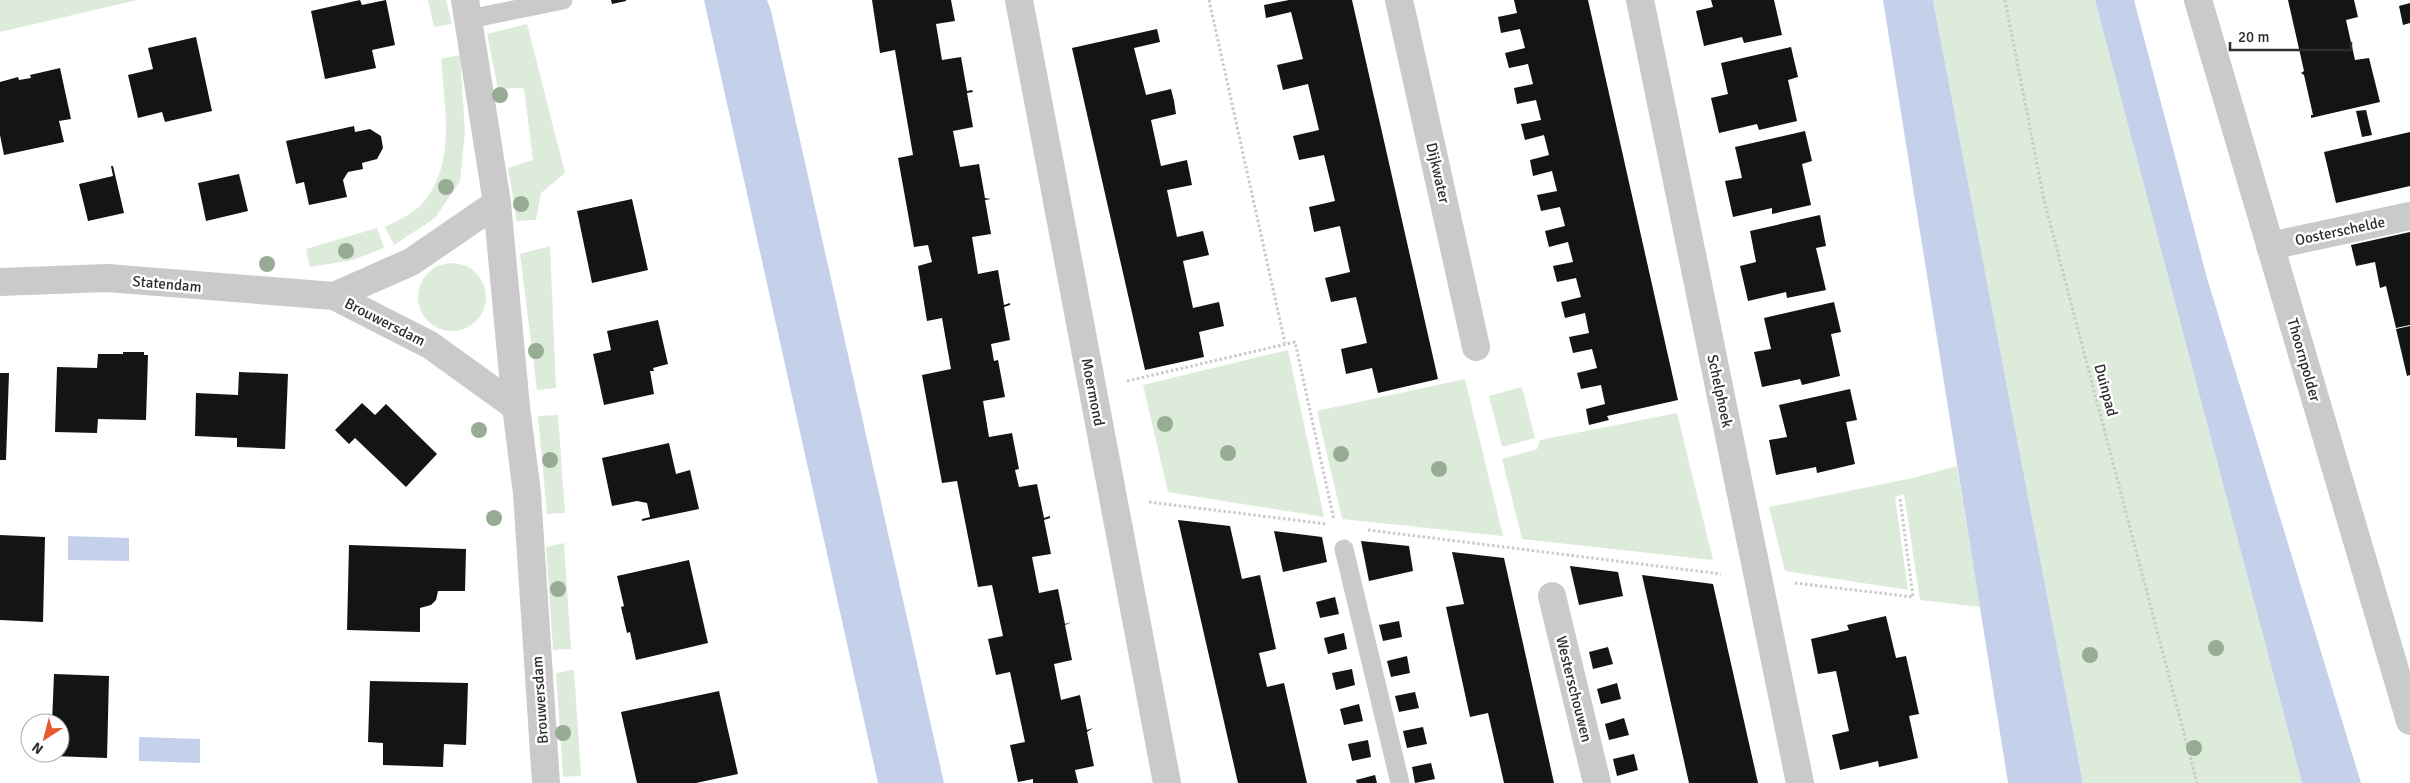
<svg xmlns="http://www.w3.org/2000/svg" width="2410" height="783" viewBox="0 0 2410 783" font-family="Signika,sans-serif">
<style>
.green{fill:#ddebda}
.water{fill:#c5d1eb}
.building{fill:#141414}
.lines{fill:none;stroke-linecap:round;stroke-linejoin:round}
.path{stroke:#cacaca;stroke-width:3;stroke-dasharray:2.5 2.5;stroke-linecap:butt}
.service{stroke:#cacaca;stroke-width:19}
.pedestrian{stroke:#cacaca;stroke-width:28}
.minor{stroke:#cacaca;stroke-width:28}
.tree{fill:#96ac93}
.labels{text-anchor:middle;stroke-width:5;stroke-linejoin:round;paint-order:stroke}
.street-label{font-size:15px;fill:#2d2d2d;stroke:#fff}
</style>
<rect width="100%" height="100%" fill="#fff"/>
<path class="green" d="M 0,0 L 137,0 L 0,32 Z
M 428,0 L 446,0 L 452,24 L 434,27 Z
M 1933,0 L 2095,0 L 2302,783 L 2083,783 Z
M 527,24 L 565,173 L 541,193 L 536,220 L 517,221 L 508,168 L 533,160 L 524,88 L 498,89 L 487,34 Z
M 460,55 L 465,132 L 460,181 L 435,218 L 394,245 L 385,227 C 399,220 417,212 426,199 C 456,160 444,104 441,59 Z
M 377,228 L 384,248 L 353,260 L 310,267 L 306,249 Z
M 550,246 L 556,388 L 537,390 L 520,254 Z
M418 297a34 34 0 1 1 68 0a34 34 0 1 1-68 0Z
M 1288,350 L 1324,517 L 1168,492 L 1143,385 Z
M 1465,379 L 1503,536 L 1342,519 L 1317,411 Z
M 1522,387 L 1535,438 L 1502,447 L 1489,396 Z
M 1677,413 L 1713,560 L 1522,539 L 1502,459 L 1537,449 L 1540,440 Z
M 558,415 L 565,513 L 547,514 L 538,416 Z
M 1957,466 L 1980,607 L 1920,600 L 1904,494 L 1895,497 L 1908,590 L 1785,571 L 1769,507 L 1913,478 Z
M 564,543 L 571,649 L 553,650 L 546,547 Z
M 574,670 L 581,776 L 563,777 L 556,673 Z"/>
<path class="water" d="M 704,0 L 767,0 L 771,11 L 944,783 L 878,783 Z
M 1883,0 L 1933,0 L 2083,783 L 2008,783 Z
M 2095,0 L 2134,0 L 2207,278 L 2361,783 L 2302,783 Z
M 68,536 L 129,538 L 129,561 L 68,560 Z
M 139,737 L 200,739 L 200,763 L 139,761 Z"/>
<path class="building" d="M 360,0 L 362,5 L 386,0 L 395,45 L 372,50 L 376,68 L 325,79 L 311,11 Z
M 611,0 L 626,0 L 626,1 L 612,4 Z
M 872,0 L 951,0 L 955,21 L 936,24 L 942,60 L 961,57 L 967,91 L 972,90 L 973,92 L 967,93 L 973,127 L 953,131 L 960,167 L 979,164 L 985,198 L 991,199 L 985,200 L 991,234 L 972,237 L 978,274 L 998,270 L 1004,305 L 1010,303 L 1010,305 L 1004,307 L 1010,340 L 991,344 L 994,361 L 998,360 L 1005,397 L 983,401 L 989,437 L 1012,433 L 1019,469 L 1015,470 L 1019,487 L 1037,484 L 1044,518 L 1050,516 L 1050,518 L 1044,520 L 1051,554 L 1032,557 L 1039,593 L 1058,589 L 1065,624 L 1072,622 L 1065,625 L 1072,660 L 1054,664 L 1061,700 L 1080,695 L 1087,730 L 1093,728 L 1087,732 L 1094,766 L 1075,770 L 1078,783 L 1033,783 L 1033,779 L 1018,782 L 1010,745 L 1025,742 L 1010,672 L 996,675 L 988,639 L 1003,636 L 992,585 L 978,587 L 957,481 L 942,483 L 932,430 L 922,375 L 951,369 L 942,318 L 927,321 L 918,266 L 932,262 L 928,245 L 914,247 L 898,158 L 913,155 L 904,103 L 895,50 L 880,53 Z
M 1289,0 L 1352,0 L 1438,379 L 1378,393 L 1372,368 L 1346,374 L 1341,349 L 1367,343 L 1356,297 L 1331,302 L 1325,278 L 1350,272 L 1340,226 L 1314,232 L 1309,207 L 1335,201 L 1324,155 L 1299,160 L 1293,136 L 1319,130 L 1308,84 L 1283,90 L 1277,65 L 1303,59 L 1291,12 L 1266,18 L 1264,5 Z
M 1514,0 L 1588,0 L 1678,400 L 1607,416 L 1609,420 L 1589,425 L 1586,409 L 1605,404 L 1601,385 L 1581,389 L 1577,373 L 1597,368 L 1592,349 L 1573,353 L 1569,337 L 1589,333 L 1585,313 L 1565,318 L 1561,302 L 1581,297 L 1576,278 L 1557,282 L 1553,266 L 1573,262 L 1568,242 L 1549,247 L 1545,231 L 1565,226 L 1560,207 L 1541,211 L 1537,195 L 1557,191 L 1552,171 L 1533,176 L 1530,160 L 1549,155 L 1544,135 L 1525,140 L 1521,124 L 1541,120 L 1536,100 L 1517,104 L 1514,88 L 1533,84 L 1528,64 L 1509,68 L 1505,53 L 1525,48 L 1520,29 L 1501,33 L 1498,17 L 1517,13 Z
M 1711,0 L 1774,0 L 1782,35 L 1744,43 L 1742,37 L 1704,46 L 1696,11 L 1713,7 Z
M 2288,0 L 2354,0 L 2358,17 L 2346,20 L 2355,60 L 2369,58 L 2380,102 L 2311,118 L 2311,115 L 2313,115 L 2304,75 L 2301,73 L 2304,71 Z
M 2410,3 L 2410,23 L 2403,25 L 2399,6 Z
M 1157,29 L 1160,42 L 1134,48 L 1146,95 L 1171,89 L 1174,101 L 1176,114 L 1151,120 L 1161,166 L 1187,160 L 1192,185 L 1167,190 L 1177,237 L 1203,231 L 1209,255 L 1183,261 L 1193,308 L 1219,302 L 1224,326 L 1199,332 L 1204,357 L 1145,370 L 1072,48 Z
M 196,37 L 212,111 L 165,122 L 162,112 L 138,118 L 128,75 L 153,69 L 148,48 Z
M 1791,47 L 1798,77 L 1788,80 L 1797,121 L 1759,130 L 1757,124 L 1719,133 L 1711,98 L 1728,94 L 1721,63 Z
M 60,68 L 71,119 L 59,121 L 64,142 L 4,155 L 0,135 L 0,82 L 18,77 L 19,80 L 31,78 L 30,75 Z
M 2366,110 L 2372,135 L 2362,137 L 2356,111 Z
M 354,126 L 355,132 L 370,129 L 381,136 L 383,148 L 377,159 L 362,163 L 363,169 L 348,172 L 343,180 L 347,197 L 309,205 L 304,182 L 296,184 L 286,141 Z
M 1805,131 L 1812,161 L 1802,164 L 1811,205 L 1772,214 L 1772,208 L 1733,217 L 1725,181 L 1742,178 L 1735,147 Z
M 2410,132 L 2410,186 L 2336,203 L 2324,152 Z
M 111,166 L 113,166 L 124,213 L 88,221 L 79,184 L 113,176 Z
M 239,174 L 248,211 L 206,221 L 198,183 Z
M 632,199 L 648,270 L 592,283 L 577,211 Z
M 1820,215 L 1826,246 L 1816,248 L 1826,290 L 1787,298 L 1786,292 L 1748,301 L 1740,266 L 1756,262 L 1750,231 Z
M 2410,232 L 2410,325 L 2396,328 L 2386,286 L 2380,288 L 2375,262 L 2356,266 L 2351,245 Z
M 1834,302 L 1841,332 L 1831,334 L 1840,376 L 1802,385 L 1800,379 L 1762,387 L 1754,352 L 1771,349 L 1764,318 Z
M 658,320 L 668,364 L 653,368 L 654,371 L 650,371 L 654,394 L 604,405 L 593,354 L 611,350 L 607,331 Z
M 2410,326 L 2410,375 L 2407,376 L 2396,329 Z
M 123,352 L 144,352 L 144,355 L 148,355 L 146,420 L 98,419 L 97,433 L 55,432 L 57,367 L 97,368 L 98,354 L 123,354 Z
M 239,372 L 288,374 L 285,449 L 237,447 L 237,438 L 195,436 L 196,393 L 238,395 Z
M 0,373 L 9,373 L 6,460 L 0,460 Z
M 1850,389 L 1857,420 L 1846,422 L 1855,464 L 1817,473 L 1816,467 L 1776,475 L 1769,440 L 1787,437 L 1779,405 Z
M 362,403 L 375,415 L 386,404 L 437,454 L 406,487 L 355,438 L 349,444 L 335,430 Z
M 669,443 L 676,474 L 690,470 L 699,509 L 642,521 L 642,519 L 650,517 L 647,503 L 637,501 L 612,506 L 602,458 Z
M 1178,520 L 1230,526 L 1242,579 L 1260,575 L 1276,649 L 1259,653 L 1267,687 L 1284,683 L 1307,783 L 1238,783 Z
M 1274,531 L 1322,537 L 1327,562 L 1283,572 Z
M 0,535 L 45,537 L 43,622 L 0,620 Z
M 1361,541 L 1409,546 L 1413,571 L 1369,581 Z
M 349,545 L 466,549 L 465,591 L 438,591 L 436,600 L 431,605 L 420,608 L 420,632 L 347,630 Z
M 1452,552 L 1504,558 L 1554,783 L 1504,783 L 1488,713 L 1470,717 L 1446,607 L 1464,604 Z
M 689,560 L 708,643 L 636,660 L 630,632 L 627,633 L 621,607 L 624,606 L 617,576 Z
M 1570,566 L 1618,572 L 1623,596 L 1579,605 Z
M 1642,575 L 1713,584 L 1758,783 L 1689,783 Z
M 1335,597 L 1339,614 L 1320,618 L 1316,602 Z
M 1886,616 L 1896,658 L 1906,656 L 1919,714 L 1909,716 L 1918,758 L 1879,767 L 1878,761 L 1840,770 L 1832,735 L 1849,731 L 1836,671 L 1818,674 L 1811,639 L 1849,630 L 1847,625 Z
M 1399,621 L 1402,637 L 1383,641 L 1379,625 Z
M 1344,633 L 1347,649 L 1328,654 L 1324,638 Z
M 1608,647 L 1613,664 L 1593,669 L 1589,652 Z
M 1407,656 L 1410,673 L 1391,677 L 1387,661 Z
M 1352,669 L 1355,685 L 1336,690 L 1332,673 Z
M 54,674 L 109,676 L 107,758 L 52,756 L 52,753 L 60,753 L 60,723 L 52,723 Z
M 370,681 L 468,683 L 466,745 L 444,744 L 443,767 L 383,765 L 383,743 L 368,742 Z
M 1617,683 L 1621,699 L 1601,704 L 1597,689 Z
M 719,691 L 738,774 L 696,783 L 637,783 L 621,712 Z
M 1415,692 L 1419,708 L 1399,712 L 1395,696 Z
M 1359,704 L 1363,721 L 1344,725 L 1340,709 Z
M 1624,718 L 1629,735 L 1609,740 L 1605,724 Z
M 1423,727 L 1427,744 L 1407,748 L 1403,731 Z
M 1368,740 L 1371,757 L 1352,761 L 1348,744 Z
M 1634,754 L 1638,770 L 1617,776 L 1613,759 Z
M 1431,763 L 1435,779 L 1415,783 L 1412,767 Z
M 1375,775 L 1377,783 L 1357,783 L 1356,780 Z"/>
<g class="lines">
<path class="path" d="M 1209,0 L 1285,343
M 2005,0 L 2044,200 L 2197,783
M 1127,381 L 1295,342 L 1334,520
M 1149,502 L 1326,524
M 1368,530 L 1721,574
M 1795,583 L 1913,597 L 1900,498"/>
<path class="service" d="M 469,19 L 563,0
M 1344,549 L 1400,783"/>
<path class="pedestrian" d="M 2270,246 L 2410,216"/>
<path class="minor" d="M 465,0 L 497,203 L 516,407 L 527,493 L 546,783
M 1019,0 L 1167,783
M 1399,0 L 1476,347
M 1640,0 L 1800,783
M 2198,0 L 2410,721
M 0,282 L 107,278 L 334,296 L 430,345 L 516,407
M 334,296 L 411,262 L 497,203
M 1552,596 L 1597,783"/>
</g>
<g class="tree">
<circle cx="500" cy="95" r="8"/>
<circle cx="446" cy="187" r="8"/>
<circle cx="521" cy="204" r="8"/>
<circle cx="346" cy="251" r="8"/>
<circle cx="267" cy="264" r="8"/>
<circle cx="536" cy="351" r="8"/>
<circle cx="1165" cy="424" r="8"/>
<circle cx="479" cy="430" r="8"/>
<circle cx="1228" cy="453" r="8"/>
<circle cx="1341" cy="454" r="8"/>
<circle cx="550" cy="460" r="8"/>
<circle cx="1439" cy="469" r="8"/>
<circle cx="494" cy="518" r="8"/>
<circle cx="558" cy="589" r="8"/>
<circle cx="2216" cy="648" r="8"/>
<circle cx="2090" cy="655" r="8"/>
<circle cx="563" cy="733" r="8"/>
<circle cx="2194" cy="748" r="8"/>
</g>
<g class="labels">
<g class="street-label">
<text transform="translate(1438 173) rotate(77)" y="5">Dijkwater</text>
<text transform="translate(2340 231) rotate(-12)" y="5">Oosterschelde</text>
<text transform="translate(167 284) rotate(5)" y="5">Statendam</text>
<text transform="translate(385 322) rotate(27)" y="5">Brouwersdam</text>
<text transform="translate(2304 360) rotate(74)" y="5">Thoornpolder</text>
<text transform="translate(2106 390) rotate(75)" y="5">Duinpad</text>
<text transform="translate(1720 391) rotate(78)" y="5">Schelphoek</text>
<text transform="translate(1093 392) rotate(79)" y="5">Moermond</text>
<text transform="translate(1574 689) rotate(76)" y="5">Westerschouwen</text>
<text transform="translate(540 700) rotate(-94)" y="5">Brouwersdam</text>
</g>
</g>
<g transform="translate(45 738) rotate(216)"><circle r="24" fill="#ffffff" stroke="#ababab"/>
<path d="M0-4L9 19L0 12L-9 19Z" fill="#e7582c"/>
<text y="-8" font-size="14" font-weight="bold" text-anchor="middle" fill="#2d2d2d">N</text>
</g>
<path d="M2230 42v8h121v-8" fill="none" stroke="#2d2d2d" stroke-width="2.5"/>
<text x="2238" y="42" font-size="15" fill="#2d2d2d" stroke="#ffffff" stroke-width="4" paint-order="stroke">20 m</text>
</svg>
